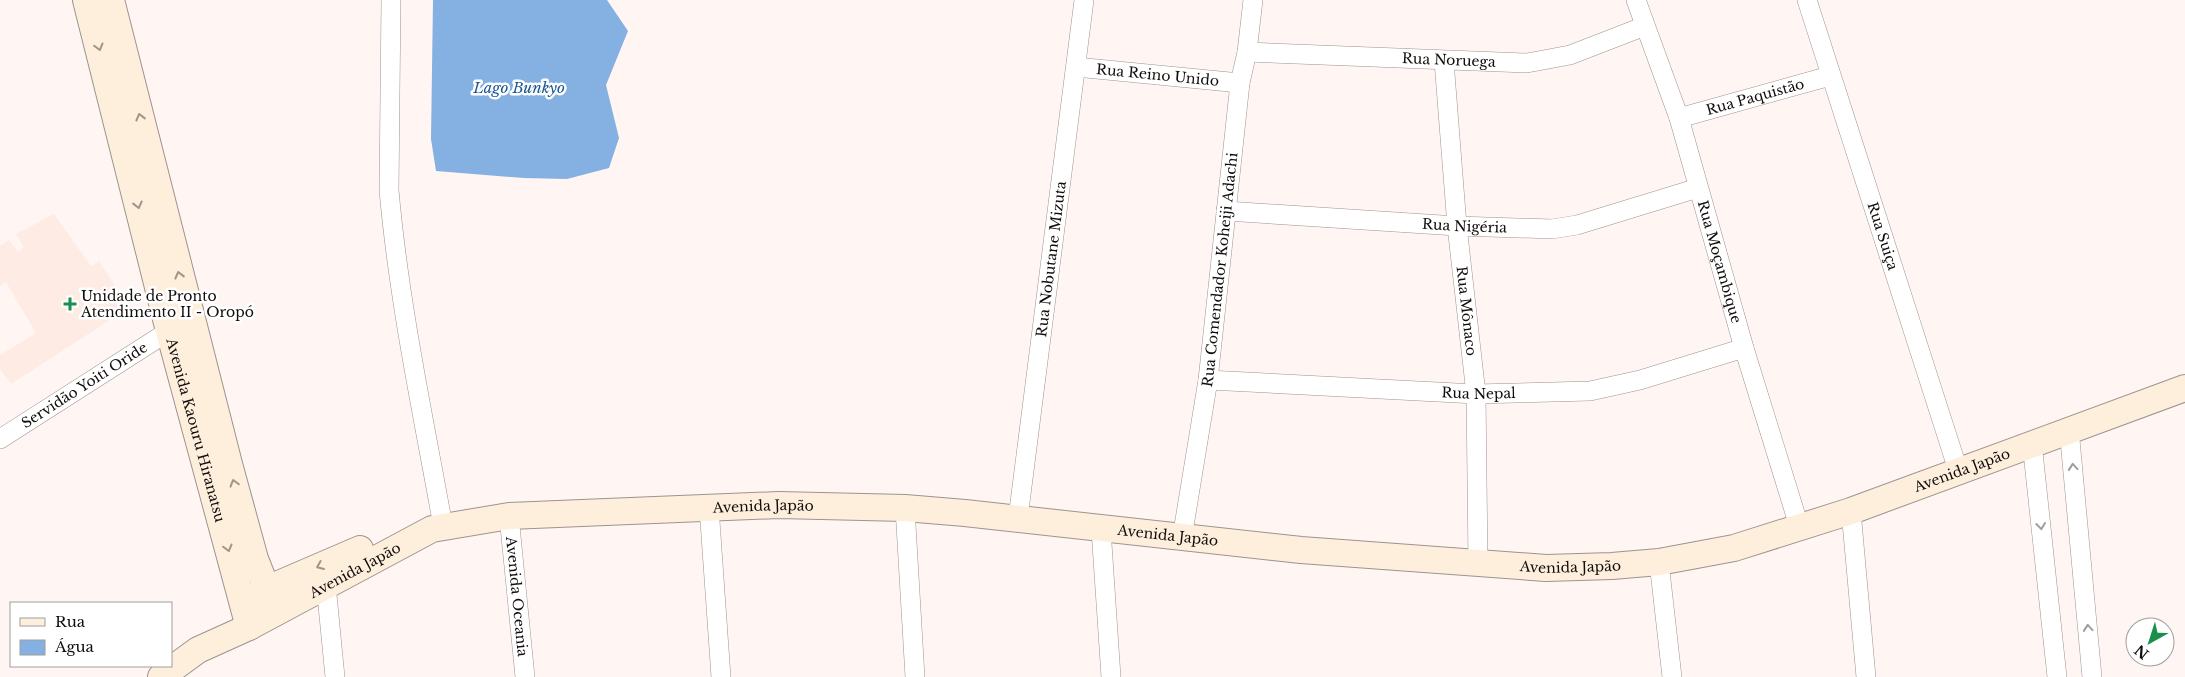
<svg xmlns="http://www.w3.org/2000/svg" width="2185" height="677" viewBox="0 0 2185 677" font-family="'Libre Baskerville',serif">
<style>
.built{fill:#feebe3}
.water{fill:#84b0e2}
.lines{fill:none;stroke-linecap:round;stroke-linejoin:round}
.street-casing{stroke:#9d938f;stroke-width:20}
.secondary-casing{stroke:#9d938f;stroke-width:28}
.street{stroke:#fff;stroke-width:19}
.secondary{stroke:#feefdd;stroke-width:26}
.oneway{stroke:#9f9589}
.oneway2{stroke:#9f9e9d}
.poi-dot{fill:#18904b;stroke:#fff;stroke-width:2}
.labels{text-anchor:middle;stroke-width:5;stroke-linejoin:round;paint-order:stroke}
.street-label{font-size:14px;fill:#100d0b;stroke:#fff}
.poi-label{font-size:14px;fill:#100d0b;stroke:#fff;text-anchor:start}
.water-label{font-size:15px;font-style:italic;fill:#1b5794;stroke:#fff}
</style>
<rect width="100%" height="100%" fill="#fff6f3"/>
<path class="built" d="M 54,214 L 91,266 L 99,261 L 121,295 L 116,298 L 124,311 L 11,384 L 0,369 L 0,355 L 36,333 L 6,282 L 0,286 L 0,246 L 9,240 L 18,252 L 24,247 L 16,234 Z"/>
<path class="water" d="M 433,0 L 607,0 L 628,31 L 606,85 L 619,138 L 609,168 L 567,179 L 524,178 L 436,171 L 431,139 Z"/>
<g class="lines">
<defs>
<g id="street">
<path d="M 391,0 L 389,190 C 399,303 423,415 443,526"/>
<path id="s1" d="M 1636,0 L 1679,118 L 1744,348 L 1799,526"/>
<path id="s2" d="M 1807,0 L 1958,470"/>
<path id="s3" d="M 1247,52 L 1527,63 L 1570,55 L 1645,26"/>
<path id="s4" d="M 1444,61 L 1457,226 L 1476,394 L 1478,563"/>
<path id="s5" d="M 1076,67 L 1240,83"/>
<path id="s6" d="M 1679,118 L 1830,76"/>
<path id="s7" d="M 1226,211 L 1457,226 L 1552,229 L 1577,225 L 1698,188"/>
<path id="s8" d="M 1208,380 L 1476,394 L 1590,391 L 1640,380 L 1744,348"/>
<path d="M 2069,429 L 2092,677"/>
<path id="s9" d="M 0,439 L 169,331"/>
<path d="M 2032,443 L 2057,677"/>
<path d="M 709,507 L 721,677"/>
<path d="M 905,508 L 915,677"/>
<path d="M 1851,511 L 1866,677"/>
<path id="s10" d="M 509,516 L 525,677"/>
<path id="s11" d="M 1018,518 L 1084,0"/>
<path d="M 1101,529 L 1111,677"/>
<path id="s12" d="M 1182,538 L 1208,380 L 1240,83 L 1247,52 L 1253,0"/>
<path d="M 1659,562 L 1672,677"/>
<path d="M 326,585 L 335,677"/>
</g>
<g id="secondary">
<path id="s13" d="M 86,0 L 169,331 L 249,627"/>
<path d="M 111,0 L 229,464 L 255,559 L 276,612"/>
<path d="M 252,599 L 267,589 L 360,549"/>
<path id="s14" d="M 161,677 L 198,650 L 249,627 L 432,529 L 509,516 L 779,505 L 905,508 L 965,513 L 1301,550 L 1546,568 L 1612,566 L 1659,562 L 1734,548 L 1851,511 L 2185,388"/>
</g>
</defs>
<use href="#street" class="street-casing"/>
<use href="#secondary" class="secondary-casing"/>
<use href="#street" class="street"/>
<use href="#secondary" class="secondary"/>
</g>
<defs><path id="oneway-chevron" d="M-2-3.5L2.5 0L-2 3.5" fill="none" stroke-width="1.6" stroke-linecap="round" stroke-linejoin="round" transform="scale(1.25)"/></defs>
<g class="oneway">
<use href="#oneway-chevron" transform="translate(99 47) rotate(75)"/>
<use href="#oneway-chevron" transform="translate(140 117) rotate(-104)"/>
<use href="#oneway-chevron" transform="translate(138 205) rotate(76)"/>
<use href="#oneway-chevron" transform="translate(179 275) rotate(-104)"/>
<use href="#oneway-chevron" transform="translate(234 483) rotate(-106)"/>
<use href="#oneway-chevron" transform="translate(228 548) rotate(75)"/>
<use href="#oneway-chevron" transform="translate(320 566) rotate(157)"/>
</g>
<g class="oneway2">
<use href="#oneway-chevron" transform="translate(2073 467) rotate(-95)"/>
<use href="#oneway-chevron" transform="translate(2041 526) rotate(83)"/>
<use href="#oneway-chevron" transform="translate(2088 628) rotate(-95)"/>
</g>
<path class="poi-dot" d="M67.5 296.5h5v5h5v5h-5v5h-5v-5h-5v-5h5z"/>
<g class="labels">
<g class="street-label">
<text dy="5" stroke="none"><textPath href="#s3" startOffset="202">Rua Noruega</textPath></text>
<text dy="5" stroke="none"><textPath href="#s5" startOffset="82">Rua Reino Unido</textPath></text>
<text dy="5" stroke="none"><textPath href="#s6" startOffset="79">Rua Paquistão</textPath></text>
<text dy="5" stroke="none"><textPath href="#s7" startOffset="239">Rua Nigéria</textPath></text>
<text dy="5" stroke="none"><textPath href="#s2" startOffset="248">Rua Suiça</textPath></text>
<text dy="5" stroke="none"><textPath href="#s11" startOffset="261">Rua Nobutane Mizuta</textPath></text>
<text dy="5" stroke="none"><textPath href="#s1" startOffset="275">Rua Moçambique</textPath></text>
<text dy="5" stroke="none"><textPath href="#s12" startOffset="271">Rua Comendador Koheiji Adachi</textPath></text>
<text dy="5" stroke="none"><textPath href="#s4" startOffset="251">Rua Mônaco</textPath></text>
<text dy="5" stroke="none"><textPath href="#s9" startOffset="100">Servidão Yoiti Oride</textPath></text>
<text dy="5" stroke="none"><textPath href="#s8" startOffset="271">Rua Nepal</textPath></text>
<text dy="5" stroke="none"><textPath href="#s13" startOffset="444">Avenida Kaouru Hiranatsu</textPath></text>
<text dy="5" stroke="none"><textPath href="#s14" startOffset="1858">Avenida Japão</textPath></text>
<text dy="5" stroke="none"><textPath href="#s14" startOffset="642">Avenida Japão</textPath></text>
<text dy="5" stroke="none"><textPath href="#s14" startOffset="1048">Avenida Japão</textPath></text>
<text dy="5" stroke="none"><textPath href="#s14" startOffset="1452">Avenida Japão</textPath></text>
<text dy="5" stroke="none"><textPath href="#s14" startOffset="222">Avenida Japão</textPath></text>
<text dy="5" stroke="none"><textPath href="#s10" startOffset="81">Avenida Oceania</textPath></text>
</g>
<g class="poi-label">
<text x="81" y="301">Unidade de Pronto<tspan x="81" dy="16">Atendimento II - Oropó</tspan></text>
</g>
<g class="water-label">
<text x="519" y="93">Lago Bunkyo</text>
</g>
</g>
<rect x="10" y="602" width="162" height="65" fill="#ffffff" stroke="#9f9e9d"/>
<rect x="20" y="618" width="25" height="8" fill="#feefdd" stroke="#9f9e9d"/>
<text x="55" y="627" font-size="15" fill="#100d0b">Rua</text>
<rect x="20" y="640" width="25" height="15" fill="#84b0e2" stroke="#9f9e9d"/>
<text x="55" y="652" font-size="15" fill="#100d0b">Água</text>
<g transform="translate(2150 642) rotate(219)"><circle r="24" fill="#ffffff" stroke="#9f9e9d"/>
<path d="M0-4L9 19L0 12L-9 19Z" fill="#18904b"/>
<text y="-8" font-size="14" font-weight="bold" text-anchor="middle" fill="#100d0b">N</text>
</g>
</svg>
